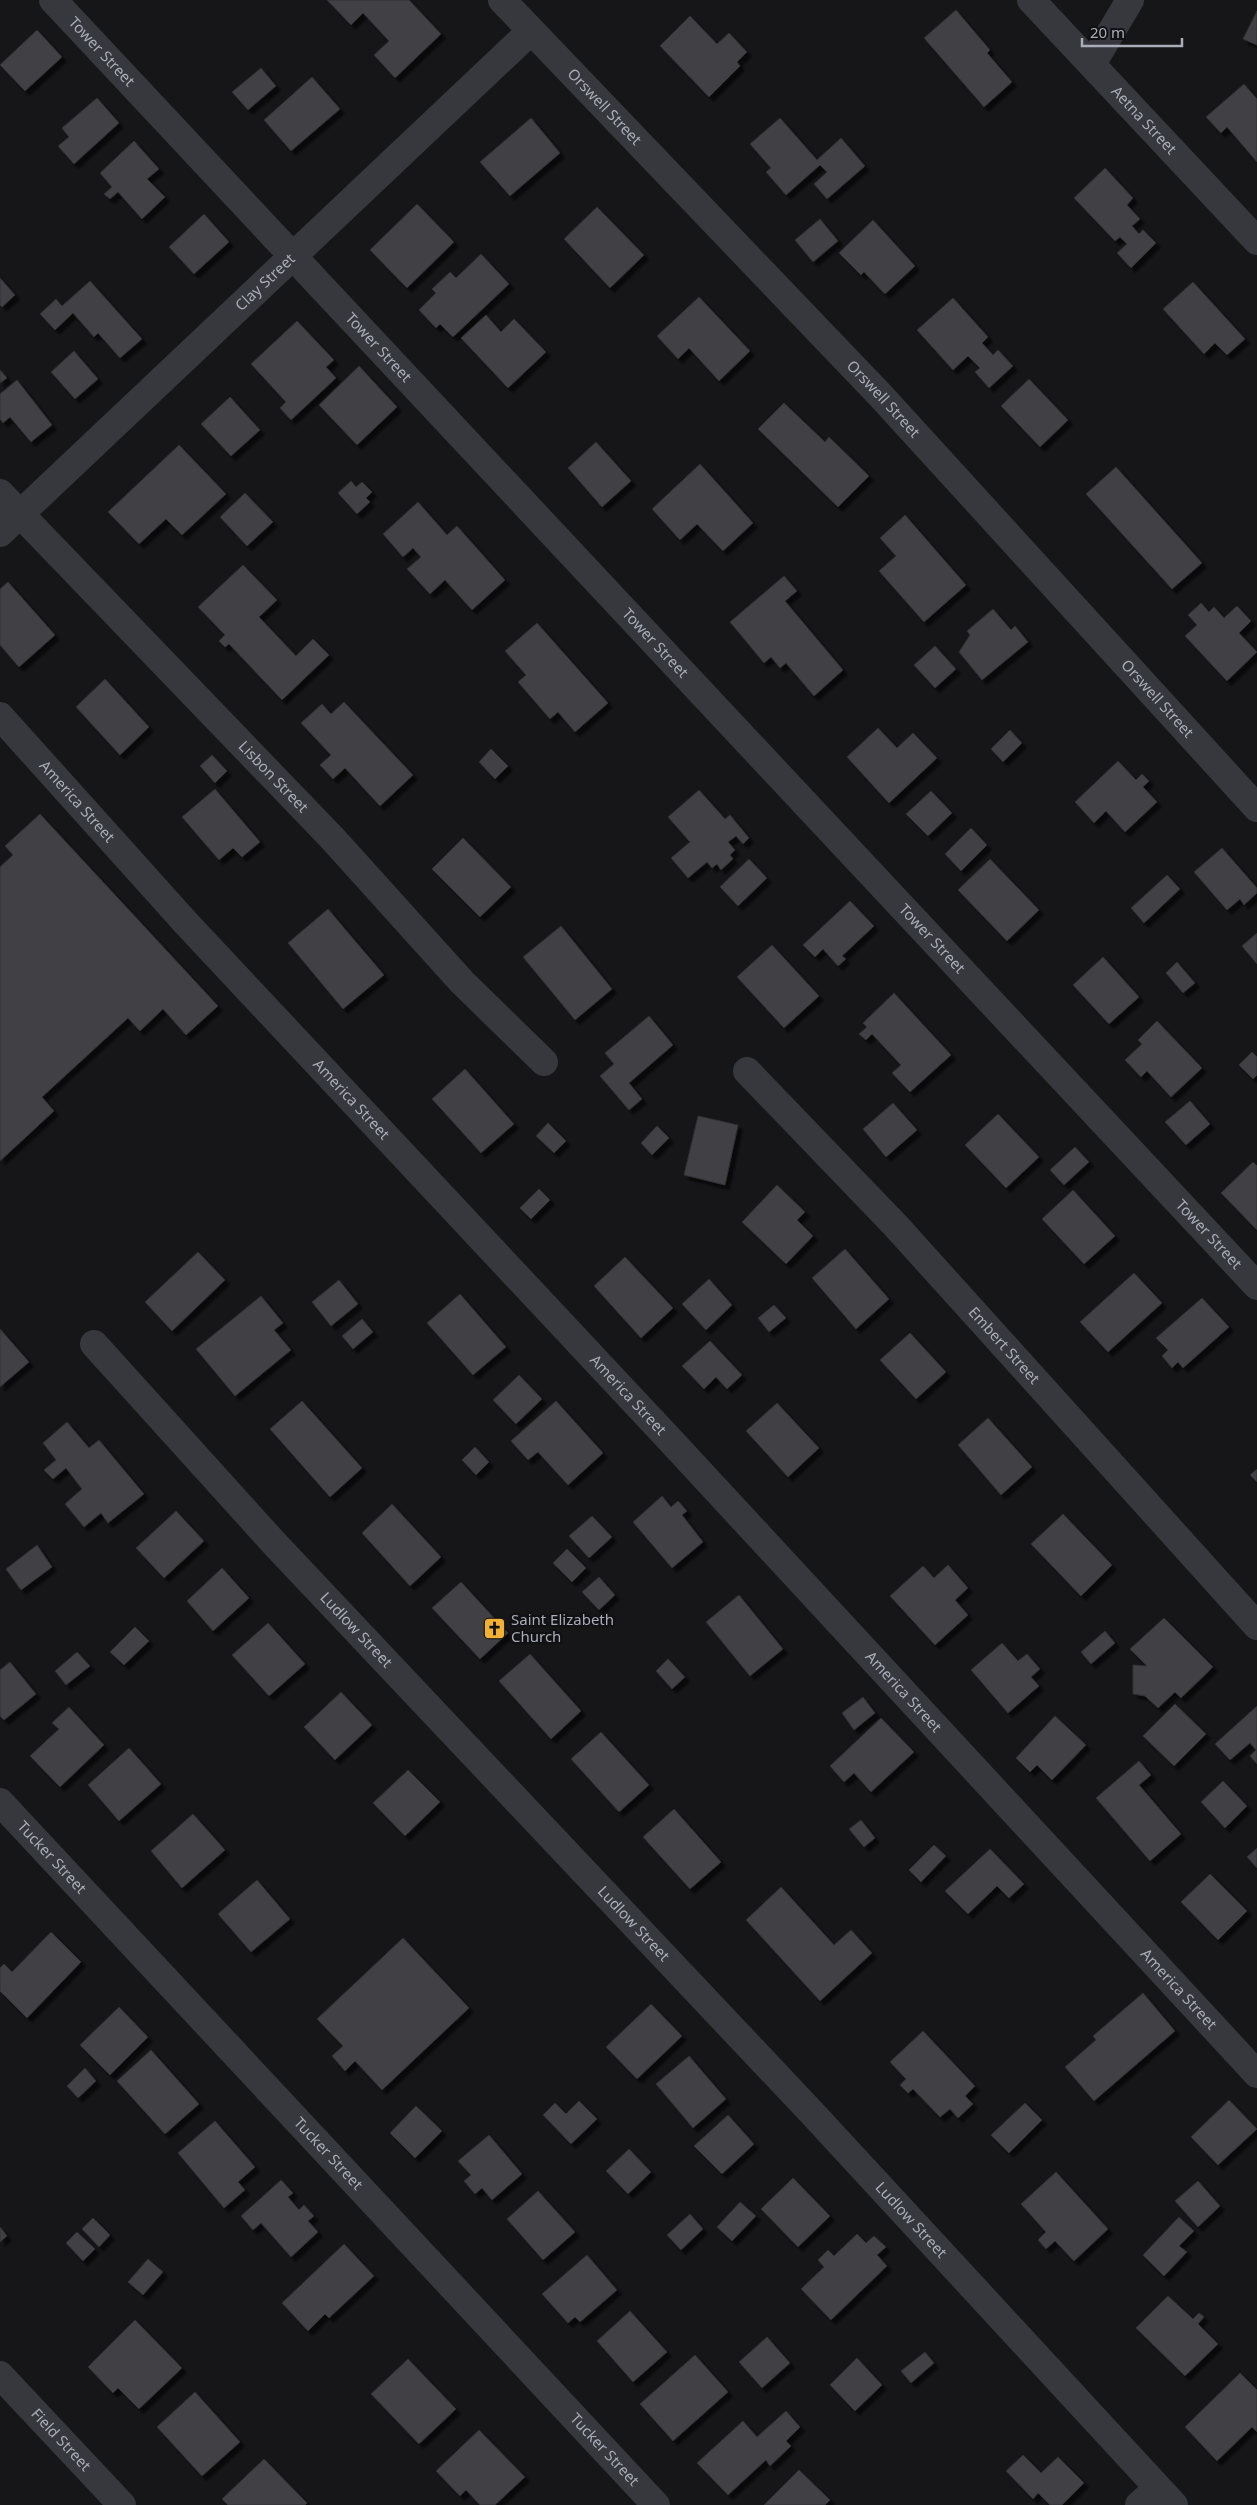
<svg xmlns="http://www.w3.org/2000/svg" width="1257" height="2505" viewBox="0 0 1257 2505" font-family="'Noto Sans',sans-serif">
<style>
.building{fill:#404145;stroke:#303034;filter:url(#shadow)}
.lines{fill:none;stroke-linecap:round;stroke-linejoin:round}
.minor{stroke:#37383d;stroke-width:28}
.tertiary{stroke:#37383d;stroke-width:28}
.labels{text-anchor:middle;stroke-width:4.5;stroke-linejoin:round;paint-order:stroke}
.street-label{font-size:15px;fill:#a8adb8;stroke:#111113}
.poi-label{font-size:15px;fill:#a8adb8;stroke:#111113;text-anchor:start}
</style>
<defs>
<filter id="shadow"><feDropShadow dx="4.5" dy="4.5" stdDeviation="1" flood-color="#0009"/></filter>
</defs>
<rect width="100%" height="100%" fill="#161618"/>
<path class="building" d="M 327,0 L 409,0 L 441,34 L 395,78 L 374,55 L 389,41 L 363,13 L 351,25 Z
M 956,10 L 990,50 L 987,53 L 1012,82 L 984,107 L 924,38 Z
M 1257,11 L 1257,45 L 1243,39 Z
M 690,16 L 717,44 L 729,33 L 747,52 L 737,62 L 740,66 L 709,97 L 660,46 Z
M 37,30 L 62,57 L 25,91 L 0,65 Z
M 261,68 L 276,86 L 248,110 L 232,92 Z
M 312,77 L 340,109 L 291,151 L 264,120 Z
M 1244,84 L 1257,99 L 1257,162 L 1227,127 L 1221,133 L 1206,117 Z
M 97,98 L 119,123 L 74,164 L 58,146 L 69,137 L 62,128 Z
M 531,118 L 560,153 L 510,196 L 480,162 Z
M 780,118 L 817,160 L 841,138 L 865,166 L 827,199 L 814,184 L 827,172 L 820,165 L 786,195 L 766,172 L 771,168 L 750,144 Z
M 134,141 L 159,169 L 147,179 L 165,197 L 142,219 L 118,192 L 110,199 L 104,194 L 112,187 L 100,173 Z
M 1105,168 L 1133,198 L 1127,205 L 1140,219 L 1132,226 L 1139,234 L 1143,230 L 1156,243 L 1131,268 L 1117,253 L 1127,244 L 1120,237 L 1115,241 L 1074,198 Z
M 417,204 L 454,242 L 407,288 L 370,250 Z
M 597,207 L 644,255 L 610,288 L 564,239 Z
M 204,214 L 229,242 L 194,274 L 169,247 Z
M 820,219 L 838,241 L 813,262 L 795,240 Z
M 873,220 L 915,266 L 885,294 L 864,272 L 861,275 L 839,253 Z
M 481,254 L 509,284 L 453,337 L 440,324 L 436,328 L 419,310 L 436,293 L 432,289 L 450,272 L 456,278 Z
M 0,278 L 15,295 L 2,307 L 0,305 Z
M 90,281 L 142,339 L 120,358 L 98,333 L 94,337 L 73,313 L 55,330 L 40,314 L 56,299 L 62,306 Z
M 1193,282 L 1245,339 L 1227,355 L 1215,343 L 1204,354 L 1163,309 Z
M 699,297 L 750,351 L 719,381 L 689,348 L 678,359 L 657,336 Z
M 953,298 L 988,337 L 982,343 L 993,355 L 998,350 L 1013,366 L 989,388 L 975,372 L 980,368 L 968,356 L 953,370 L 917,330 Z
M 486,315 L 501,332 L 514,319 L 546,352 L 508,388 L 461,338 Z
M 297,321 L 334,360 L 326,367 L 336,378 L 291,420 L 280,408 L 286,402 L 251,364 Z
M 74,351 L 98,379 L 75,399 L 51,372 Z
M 359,366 L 397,407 L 357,445 L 319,405 Z
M 0,370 L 7,378 L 0,383 Z
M 1029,379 L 1068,420 L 1040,447 L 1001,406 Z
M 17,380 L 52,425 L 31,442 L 10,417 L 3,423 L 0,419 L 0,394 Z
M 230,397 L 260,430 L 231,456 L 201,424 Z
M 784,403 L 825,442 L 829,437 L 869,476 L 838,507 L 758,429 Z
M 596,442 L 631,481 L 602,507 L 568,468 Z
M 179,445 L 226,494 L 182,535 L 166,519 L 139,544 L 108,512 Z
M 700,464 L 753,523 L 723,551 L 697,524 L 680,540 L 652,509 Z
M 1116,467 L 1202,563 L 1172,589 L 1086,494 Z
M 351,481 L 356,487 L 362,482 L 372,492 L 366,498 L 370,502 L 357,514 L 338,493 Z
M 245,493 L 273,522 L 247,546 L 220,517 Z
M 418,502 L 447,535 L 457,526 L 505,580 L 472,610 L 445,580 L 430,594 L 407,569 L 421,557 L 413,548 L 403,557 L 383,534 Z
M 905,515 L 966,585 L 924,622 L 879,571 L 896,556 L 880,538 Z
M 243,565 L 277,600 L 259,617 L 296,656 L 313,639 L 329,655 L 282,700 L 229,644 L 225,647 L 219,641 L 225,635 L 198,607 Z
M 784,576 L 797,591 L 785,601 L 843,670 L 814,696 L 786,663 L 780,668 L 771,657 L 764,663 L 730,622 Z
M 8,582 L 55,635 L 19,667 L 0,645 L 0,589 Z
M 1201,603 L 1209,612 L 1214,607 L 1224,618 L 1237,606 L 1251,621 L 1239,633 L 1257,652 L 1227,681 L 1185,636 L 1197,625 L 1188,615 Z
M 993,609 L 1011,630 L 1015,626 L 1028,642 L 982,680 L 959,652 L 970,635 L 967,631 Z
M 537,623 L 608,703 L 575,732 L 558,712 L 550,719 L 518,682 L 526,675 L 505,651 Z
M 935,646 L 956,669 L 935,688 L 914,665 Z
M 105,679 L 149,727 L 120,755 L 76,707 Z
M 344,702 L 413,775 L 380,806 L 345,768 L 333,779 L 320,765 L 331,755 L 301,723 L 322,704 L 331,714 Z
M 878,728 L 897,748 L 913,733 L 937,758 L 889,803 L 847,757 Z
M 1010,730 L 1022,743 L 1003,762 L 991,749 Z
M 491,749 L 508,766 L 495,779 L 479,762 Z
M 212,755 L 227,771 L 215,783 L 200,766 Z
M 1118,761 L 1136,780 L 1142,774 L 1149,781 L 1143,787 L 1157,802 L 1125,832 L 1106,811 L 1094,823 L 1075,802 Z
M 215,789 L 260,842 L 242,857 L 233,848 L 219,860 L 182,817 Z
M 699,790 L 725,819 L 730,815 L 749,838 L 743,844 L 736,836 L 728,842 L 735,850 L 730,855 L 733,859 L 721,870 L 717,864 L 712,868 L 707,862 L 688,878 L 671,858 L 690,842 L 668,817 Z
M 931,791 L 952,813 L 928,836 L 906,814 Z
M 40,814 L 218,1006 L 186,1035 L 163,1009 L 140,1031 L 128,1018 L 42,1097 L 54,1111 L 0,1161 L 0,867 L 13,855 L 5,846 Z
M 971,828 L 987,845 L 961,871 L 945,854 Z
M 463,838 L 511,887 L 480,917 L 432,869 Z
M 1222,848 L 1257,888 L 1257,893 L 1244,905 L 1240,899 L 1227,910 L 1194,872 Z
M 749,859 L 767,878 L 738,906 L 720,887 Z
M 990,859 L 1039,910 L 1007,941 L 958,890 Z
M 1167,875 L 1180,889 L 1144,923 L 1131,908 Z
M 850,901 L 874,926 L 842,956 L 846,959 L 838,966 L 823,949 L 815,957 L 803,945 Z
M 328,909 L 384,975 L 343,1009 L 288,943 Z
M 561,926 L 612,989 L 575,1020 L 523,957 Z
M 1257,933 L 1257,964 L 1242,946 Z
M 772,945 L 819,996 L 784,1028 L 737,977 Z
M 1103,957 L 1139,997 L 1109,1024 L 1073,985 Z
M 1177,962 L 1195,983 L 1183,993 L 1166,973 Z
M 894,993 L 951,1055 L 910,1092 L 892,1073 L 901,1065 L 872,1034 L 866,1040 L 859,1034 L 867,1027 L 863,1023 Z
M 649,1016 L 673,1045 L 629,1083 L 642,1099 L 629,1110 L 600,1076 L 614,1064 L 605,1053 Z
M 1157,1021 L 1202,1068 L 1171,1097 L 1147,1071 L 1141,1077 L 1125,1060 L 1142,1044 L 1138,1040 Z
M 1252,1052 L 1257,1057 L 1257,1075 L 1253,1079 L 1239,1065 Z
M 465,1069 L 514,1124 L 481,1153 L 432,1099 Z
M 1190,1101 L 1210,1124 L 1186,1145 L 1165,1122 Z
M 893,1103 L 917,1130 L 886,1157 L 863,1129 Z
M 998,1114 L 1039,1157 L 1006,1188 L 965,1145 Z
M 698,1116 L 738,1125 L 725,1185 L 684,1175 Z
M 548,1123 L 566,1141 L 554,1153 L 536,1136 Z
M 657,1126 L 669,1138 L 652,1155 L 641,1143 Z
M 1075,1147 L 1089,1162 L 1064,1185 L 1050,1170 Z
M 1253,1162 L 1257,1166 L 1257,1230 L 1221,1193 Z
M 777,1185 L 805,1212 L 797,1220 L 813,1236 L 786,1264 L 742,1222 Z
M 539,1189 L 550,1200 L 531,1219 L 520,1208 Z
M 1073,1190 L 1115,1236 L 1084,1264 L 1042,1219 Z
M 845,1249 L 889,1299 L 856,1329 L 812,1278 Z
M 198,1252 L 225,1280 L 172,1331 L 145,1302 Z
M 625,1257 L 673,1308 L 641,1338 L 594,1286 Z
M 1134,1273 L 1162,1303 L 1108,1352 L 1080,1322 Z
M 709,1279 L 732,1305 L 706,1330 L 682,1304 Z
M 339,1280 L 358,1304 L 331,1326 L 312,1302 Z
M 460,1294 L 506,1347 L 473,1375 L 427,1323 Z
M 261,1296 L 283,1323 L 274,1330 L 291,1350 L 235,1396 L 196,1349 Z
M 1202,1298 L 1229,1327 L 1183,1368 L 1178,1362 L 1172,1368 L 1162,1356 L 1168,1350 L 1156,1338 Z
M 774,1305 L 786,1318 L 769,1332 L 758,1318 Z
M 362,1319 L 373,1332 L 353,1349 L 342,1336 Z
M 0,1329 L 29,1362 L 0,1387 Z
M 910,1333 L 946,1372 L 916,1399 L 880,1360 Z
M 710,1341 L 742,1375 L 727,1389 L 716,1377 L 704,1389 L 682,1366 Z
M 519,1375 L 542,1399 L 516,1424 L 493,1400 Z
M 302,1401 L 362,1468 L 330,1497 L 270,1429 Z
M 556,1401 L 603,1453 L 568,1485 L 538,1452 L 528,1460 L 511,1441 Z
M 777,1403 L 819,1448 L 788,1477 L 746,1431 Z
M 988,1418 L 1032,1467 L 1001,1495 L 958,1445 Z
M 67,1422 L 89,1448 L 99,1440 L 144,1494 L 108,1523 L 101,1513 L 84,1527 L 65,1504 L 82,1489 L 66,1468 L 53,1479 L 44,1470 L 56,1460 L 43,1443 Z
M 475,1447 L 489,1462 L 476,1475 L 462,1460 Z
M 1257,1469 L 1257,1482 L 1250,1475 Z
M 662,1496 L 671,1507 L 678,1501 L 687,1511 L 682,1515 L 703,1542 L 672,1568 L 633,1522 Z
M 392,1504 L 441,1557 L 410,1586 L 362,1533 Z
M 176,1511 L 204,1541 L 164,1578 L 136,1548 Z
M 1063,1514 L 1112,1565 L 1081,1596 L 1031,1544 Z
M 592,1516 L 612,1537 L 589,1558 L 569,1536 Z
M 37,1545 L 52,1567 L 21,1590 L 6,1569 Z
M 567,1549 L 586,1568 L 572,1582 L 553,1563 Z
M 948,1565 L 968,1588 L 955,1600 L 968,1615 L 935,1645 L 890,1596 L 923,1566 L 934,1578 Z
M 222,1568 L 249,1598 L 213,1631 L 187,1601 Z
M 599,1577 L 615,1595 L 599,1610 L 582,1592 Z
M 461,1582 L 508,1633 L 480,1659 L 432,1608 Z
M 739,1595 L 783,1649 L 750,1676 L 706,1622 Z
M 1164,1618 L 1213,1667 L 1181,1698 L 1175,1692 L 1158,1708 L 1145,1696 L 1133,1694 L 1133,1665 L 1147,1666 L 1130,1649 Z
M 268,1623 L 305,1664 L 269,1696 L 232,1655 Z
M 135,1627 L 149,1641 L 124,1665 L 110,1652 Z
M 1105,1631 L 1115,1643 L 1091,1664 L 1081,1652 Z
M 1002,1643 L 1018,1661 L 1027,1654 L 1040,1669 L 1031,1677 L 1039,1686 L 1008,1713 L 971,1670 Z
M 77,1652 L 90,1666 L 66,1685 L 55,1671 Z
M 530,1654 L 581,1711 L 551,1739 L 499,1681 Z
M 668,1659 L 685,1677 L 672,1689 L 656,1671 Z
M 10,1662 L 36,1694 L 4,1720 L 0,1716 L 0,1670 Z
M 341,1692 L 372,1725 L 335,1760 L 304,1727 Z
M 863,1697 L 875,1713 L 854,1730 L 842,1713 Z
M 1175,1704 L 1206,1734 L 1174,1766 L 1143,1736 Z
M 1257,1706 L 1257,1764 L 1250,1756 L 1256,1750 L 1250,1743 L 1230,1760 L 1215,1744 Z
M 69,1707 L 104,1745 L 60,1787 L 30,1756 L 59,1729 L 52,1723 Z
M 1055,1716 L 1086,1745 L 1052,1780 L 1037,1765 L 1030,1772 L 1016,1758 Z
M 881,1718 L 914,1752 L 871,1792 L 854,1773 L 844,1782 L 830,1766 Z
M 601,1732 L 649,1785 L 619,1812 L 571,1759 Z
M 129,1748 L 161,1784 L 119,1821 L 88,1785 Z
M 1139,1761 L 1151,1775 L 1139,1785 L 1181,1834 L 1150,1861 L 1096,1798 Z
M 408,1770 L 440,1802 L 405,1836 L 373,1803 Z
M 1223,1781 L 1247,1806 L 1225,1828 L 1201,1802 Z
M 674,1809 L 721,1862 L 690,1889 L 643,1837 Z
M 193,1814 L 225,1850 L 182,1888 L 151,1851 Z
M 861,1820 L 875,1838 L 864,1847 L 849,1829 Z
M 934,1845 L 946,1856 L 921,1882 L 909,1870 Z
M 1257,1848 L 1257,1868 L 1247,1857 Z
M 990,1849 L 1024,1884 L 1009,1898 L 997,1886 L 968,1914 L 945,1891 Z
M 1210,1874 L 1247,1911 L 1218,1940 L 1181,1902 Z
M 257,1880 L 290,1919 L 251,1952 L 218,1914 Z
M 781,1887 L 834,1945 L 851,1930 L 872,1953 L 820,2001 L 746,1920 Z
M 51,1932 L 81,1962 L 27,2018 L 0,1991 L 0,1968 L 4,1964 L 12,1972 Z
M 403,1938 L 469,2008 L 382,2090 L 355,2061 L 345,2071 L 332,2056 L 343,2046 L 317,2019 Z
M 1143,1993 L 1175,2031 L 1094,2101 L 1065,2067 L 1096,2040 L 1093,2036 Z
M 651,2004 L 682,2036 L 637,2079 L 606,2047 Z
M 119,2007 L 148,2037 L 110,2075 L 80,2045 Z
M 923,2031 L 975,2086 L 965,2096 L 973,2104 L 958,2118 L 950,2109 L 940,2117 L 913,2089 L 908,2093 L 900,2085 L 906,2079 L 890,2062 Z
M 151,2050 L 199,2104 L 165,2134 L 117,2081 Z
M 689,2056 L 726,2099 L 693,2128 L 656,2084 Z
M 85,2068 L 96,2081 L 78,2098 L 67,2086 Z
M 1229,2100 L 1257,2129 L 1218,2165 L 1191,2137 Z
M 579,2101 L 597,2119 L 571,2144 L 543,2115 L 555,2103 L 566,2114 Z
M 1025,2103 L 1042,2120 L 1009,2153 L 991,2135 Z
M 416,2106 L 442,2131 L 415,2158 L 390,2133 Z
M 728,2115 L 754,2144 L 722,2174 L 694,2146 Z
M 215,2121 L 255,2167 L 238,2182 L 245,2190 L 224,2208 L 178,2153 Z
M 489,2135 L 522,2174 L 492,2200 L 482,2188 L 475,2194 L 464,2181 L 471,2175 L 458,2161 Z
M 629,2149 L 651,2172 L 628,2194 L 606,2171 Z
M 1056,2172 L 1108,2229 L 1074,2261 L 1055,2241 L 1046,2249 L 1038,2240 L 1046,2232 L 1021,2204 Z
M 793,2178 L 830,2216 L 798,2247 L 761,2209 Z
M 281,2180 L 293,2193 L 288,2197 L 299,2210 L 304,2205 L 314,2216 L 308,2221 L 318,2232 L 291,2257 L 261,2223 L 253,2230 L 241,2216 Z
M 1198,2181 L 1220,2206 L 1198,2227 L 1175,2201 Z
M 538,2191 L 575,2232 L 543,2260 L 507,2219 Z
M 740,2202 L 756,2216 L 732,2241 L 717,2227 Z
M 690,2214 L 703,2229 L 681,2250 L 667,2235 Z
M 1179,2217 L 1194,2231 L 1179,2246 L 1187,2252 L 1164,2276 L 1143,2255 Z
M 93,2218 L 110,2235 L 99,2247 L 82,2229 Z
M 0,2227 L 7,2236 L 0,2242 Z
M 77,2232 L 95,2249 L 83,2261 L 66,2243 Z
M 857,2234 L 866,2243 L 874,2236 L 886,2247 L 877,2255 L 887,2266 L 831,2320 L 801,2289 L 824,2267 L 818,2260 L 828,2250 L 834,2256 Z
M 344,2244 L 374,2276 L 329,2318 L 325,2314 L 308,2331 L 282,2303 Z
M 587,2255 L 617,2290 L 580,2322 L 575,2317 L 568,2323 L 542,2294 Z
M 148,2259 L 163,2272 L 143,2295 L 128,2282 Z
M 1168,2296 L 1193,2319 L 1199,2313 L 1204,2317 L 1198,2324 L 1218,2344 L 1185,2376 L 1136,2328 Z
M 630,2311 L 667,2352 L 633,2382 L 597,2341 Z
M 135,2320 L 182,2368 L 139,2409 L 118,2388 L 113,2393 L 88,2367 Z
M 767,2337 L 790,2363 L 762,2388 L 739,2362 Z
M 925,2352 L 934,2363 L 911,2383 L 901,2371 Z
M 695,2355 L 728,2392 L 673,2441 L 640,2404 Z
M 857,2358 L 882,2385 L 855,2411 L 830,2385 Z
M 408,2359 L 456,2409 L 419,2444 L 371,2394 Z
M 1240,2373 L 1257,2390 L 1257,2432 L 1252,2427 L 1217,2461 L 1185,2427 Z
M 195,2392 L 240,2442 L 202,2476 L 157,2427 Z
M 786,2411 L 800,2427 L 786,2441 L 791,2446 L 770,2466 L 766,2460 L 728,2495 L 697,2463 L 743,2421 L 757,2437 Z
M 479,2430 L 525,2477 L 495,2505 L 480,2505 L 466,2490 L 460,2496 L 436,2471 Z
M 1023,2455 L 1041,2473 L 1058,2457 L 1084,2483 L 1062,2505 L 1050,2505 L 1038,2493 L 1033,2499 L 1006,2471 Z
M 264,2459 L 307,2503 L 305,2505 L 228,2505 L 222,2499 Z
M 799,2470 L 830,2500 L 825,2505 L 764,2505 Z"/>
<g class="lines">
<g class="minor">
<path id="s1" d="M 53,0 L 1257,1286"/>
<path id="s2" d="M 502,0 L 881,396 L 1257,808"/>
<path id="s3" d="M 1031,0 L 1257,241"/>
<path d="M 1092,64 L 1130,0"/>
<path id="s4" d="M 0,493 L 333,839 L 462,982 L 544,1062"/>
<path id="s5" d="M 0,533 L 531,31"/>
<path id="s6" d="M 0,716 L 186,923 L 672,1442 L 1257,2074"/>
<path id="s7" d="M 747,1071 L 896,1226 L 1257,1626"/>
<path id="s8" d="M 94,1344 L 273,1542 L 813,2114 L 1174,2505"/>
<path id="s9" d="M 0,2375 L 122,2505"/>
<path d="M 1139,2505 L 1158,2488"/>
</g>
<path class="tertiary" id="s10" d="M 0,1802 L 656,2505"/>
</g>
<defs>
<symbol id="church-square" viewBox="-11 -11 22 22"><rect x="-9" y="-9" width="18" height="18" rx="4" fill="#f2b134" stroke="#111113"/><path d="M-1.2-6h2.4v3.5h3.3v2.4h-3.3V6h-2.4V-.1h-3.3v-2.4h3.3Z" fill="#111"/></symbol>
</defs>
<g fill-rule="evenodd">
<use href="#church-square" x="482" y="1616" width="25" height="25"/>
</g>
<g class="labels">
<g class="street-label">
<text dy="5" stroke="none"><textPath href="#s1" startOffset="71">Tower Street</textPath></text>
<text dy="5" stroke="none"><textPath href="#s2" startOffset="148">Orswell Street</textPath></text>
<text dy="5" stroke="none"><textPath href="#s3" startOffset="165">Aetna Street</textPath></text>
<text dy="5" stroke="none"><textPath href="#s5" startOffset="365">Clay Street</textPath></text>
<text dy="5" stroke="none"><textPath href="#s1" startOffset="476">Tower Street</textPath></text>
<text dy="5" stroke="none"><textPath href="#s2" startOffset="552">Orswell Street</textPath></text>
<text dy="5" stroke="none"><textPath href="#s1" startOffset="881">Tower Street</textPath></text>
<text dy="5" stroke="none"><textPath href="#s2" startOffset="958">Orswell Street</textPath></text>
<text dy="5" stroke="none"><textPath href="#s4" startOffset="394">Lisbon Street</textPath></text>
<text dy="5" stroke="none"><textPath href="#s6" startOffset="115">America Street</textPath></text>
<text dy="5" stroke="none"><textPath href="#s1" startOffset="1286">Tower Street</textPath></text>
<text dy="5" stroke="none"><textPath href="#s6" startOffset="520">America Street</textPath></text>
<text dy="5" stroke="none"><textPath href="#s1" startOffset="1691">Tower Street</textPath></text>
<text dy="5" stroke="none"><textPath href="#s7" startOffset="376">Embert Street</textPath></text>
<text dy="5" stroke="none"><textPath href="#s6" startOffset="925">America Street</textPath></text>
<text dy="5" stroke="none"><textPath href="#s8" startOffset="388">Ludlow Street</textPath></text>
<text dy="5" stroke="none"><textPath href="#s6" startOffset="1330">America Street</textPath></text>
<text dy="5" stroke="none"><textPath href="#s10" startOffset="76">Tucker Street</textPath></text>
<text dy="5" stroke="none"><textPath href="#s8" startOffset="792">Ludlow Street</textPath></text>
<text dy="5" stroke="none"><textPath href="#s6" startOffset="1735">America Street</textPath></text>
<text dy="5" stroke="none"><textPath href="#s10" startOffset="481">Tucker Street</textPath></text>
<text dy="5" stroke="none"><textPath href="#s8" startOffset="1198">Ludlow Street</textPath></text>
<text dy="5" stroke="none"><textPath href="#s9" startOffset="89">Field Street</textPath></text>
<text dy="5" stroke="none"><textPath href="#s10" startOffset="886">Tucker Street</textPath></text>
</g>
<g class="poi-label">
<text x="511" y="1625">Saint Elizabeth<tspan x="511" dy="17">Church</tspan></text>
</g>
</g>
<path d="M1082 38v8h100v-8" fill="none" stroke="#a8adb8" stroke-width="2.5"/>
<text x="1090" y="38" font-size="15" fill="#a8adb8" stroke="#111113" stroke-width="4" paint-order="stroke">20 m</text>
</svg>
